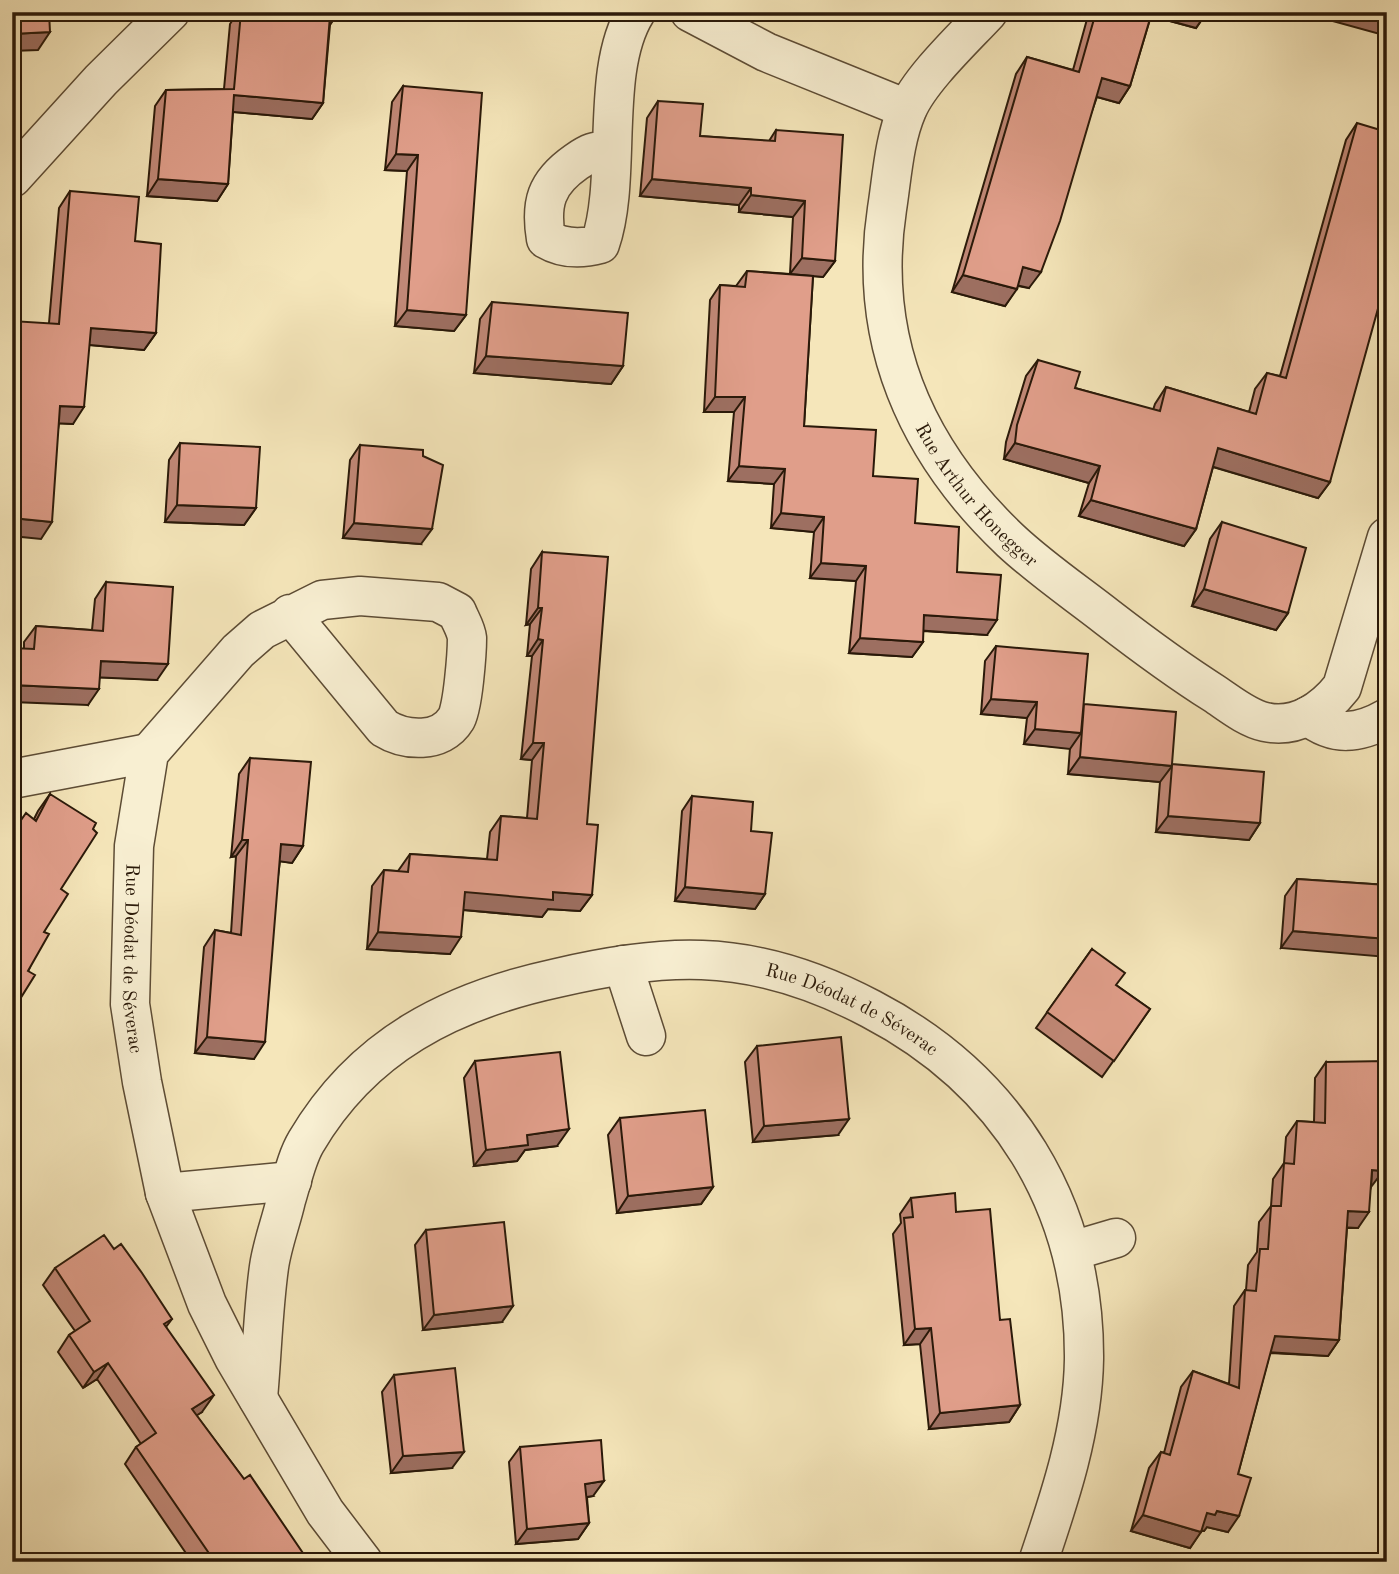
<svg xmlns="http://www.w3.org/2000/svg" width="1399" height="1574" viewBox="0 0 1399 1574" font-family="'Old Standard TT',serif">
<style>
.lines{fill:none;stroke-linecap:round;stroke-linejoin:round}
.street-casing{stroke:#5d4c35;stroke-width:41}
.street{stroke:#f8efd2;stroke-width:38}
.wall{fill:#c18877;stroke:#2a1909;stroke-width:2}
.shaded-wall{fill:#9d6f61;stroke:#2a1909;stroke-width:2}
.building{fill:#e09e8a;stroke:#2a1909;stroke-width:2}
.labels{text-anchor:middle;stroke-width:6;stroke-linejoin:round;paint-order:stroke}
.street-label{font-size:19px;fill:#2a1909;stroke:#f8efd2}
</style>
<rect width="100%" height="100%" fill="#f5e6ba"/>
<filter id="stains"><feTurbulence type="fractalNoise" baseFrequency=".00286" numOctaves="4"/><feColorMatrix values="0 0 0 0 .2 0 0 0 0 .09 0 0 0 0 .02 0 0 0 .5 -.17"/></filter>
<radialGradient id="worn" r=".72"><stop offset=".6" stop-color="#630" stop-opacity="0"/><stop offset="1" stop-color="#630" stop-opacity=".3"/></radialGradient>
<g class="lines">
<defs>
<g id="street">
<path d="M 690,12 L 766,52 L 907,109"/>
<path id="s1" d="M 988,12 C 964,38 920,79 907,110 C 894,140 892,177 887,209 C 867,340 916,451 1011,541 C 1041,569 1075,592 1107,617 C 1142,644 1177,670 1215,694 C 1230,704 1247,718 1265,722 C 1297,729 1324,710 1342,687 L 1387,537"/>
<path d="M 611,151 C 595,150 589,153 576,162 C 546,183 540,203 546,239 C 563,249 582,249 600,244 C 623,178 599,71 636,12"/>
<path d="M 12,178 L 101,80 L 170,12"/>
<path id="s2" d="M 290,614 L 384,728 C 405,741 441,744 456,719 C 463,709 467,651 467,638 C 466,629 460,620 457,612 L 438,602 L 360,596 L 322,600 L 262,630 L 238,651 L 149,753 L 134,846 L 130,1004 L 142,1082 L 165,1193 L 207,1304 L 234,1358 L 325,1512 L 363,1562"/>
<path d="M 1308,716 C 1334,737 1359,734 1387,718"/>
<path d="M 12,779 L 149,753"/>
<path d="M 623,965 L 646,1036"/>
<path d="M 165,1193 L 292,1181"/>
<path d="M 1072,1251 L 1116,1238"/>
<path id="s3" d="M 258,1398 C 262,1355 263,1310 269,1267 C 272,1245 281,1222 286,1200 C 292,1181 296,1159 306,1142 C 363,1045 451,1001 557,978 C 604,967 654,958 702,960 C 763,962 818,981 871,1009 C 1007,1080 1085,1205 1084,1359 C 1083,1429 1060,1497 1038,1562"/>
</g>
</defs>
<use href="#street" class="street-casing"/>
<use href="#street" class="street"/>
</g>
<path class="wall" d="M 238,12 L 336,12 L 335,17 L 330,25 L 323,103 L 312,119 L 233,112 L 228,184 L 217,201 L 147,196 L 155,106 L 166,90 L 224,89 L 230,24 Z
M 1089,12 L 1207,12 L 1196,28 L 1151,16 L 1130,86 L 1119,103 L 1097,97 L 1029,288 L 1018,286 L 1005,306 L 952,292 L 1016,74 L 1027,57 L 1073,70 Z
M 403,86 L 466,315 L 454,331 L 395,326 L 407,171 L 385,170 L 392,102 Z
M 658,101 L 700,136 L 769,141 L 776,130 L 835,261 L 823,277 L 813,276 L 804,426 L 873,476 L 915,523 L 957,572 L 987,635 L 923,631 L 923,642 L 912,657 L 849,653 L 856,581 L 810,578 L 814,532 L 771,528 L 774,484 L 728,481 L 734,412 L 704,412 L 710,300 L 720,285 L 736,286 L 747,271 L 790,274 L 793,217 L 739,212 L 739,205 L 640,196 L 647,118 Z
M 1357,123 L 1330,482 L 1318,498 L 1213,467 L 1196,529 L 1184,546 L 1079,516 L 1089,483 L 1004,459 L 1006,442 L 1026,376 L 1038,360 L 1075,388 L 1153,410 L 1155,404 L 1166,387 L 1249,412 L 1255,389 L 1267,373 L 1280,376 L 1346,140 Z
M 70,191 L 135,241 L 156,333 L 144,350 L 89,345 L 73,424 L 59,423 L 41,539 L 49,323 L 59,208 Z
M 492,302 L 623,366 L 611,384 L 474,373 L 480,319 Z
M 180,443 L 256,508 L 244,525 L 165,522 L 169,460 Z
M 360,445 L 421,544 L 343,538 L 350,460 Z
M 1222,522 L 1288,613 L 1276,630 L 1192,606 L 1210,539 Z
M 542,552 L 587,824 L 592,895 L 580,911 L 548,909 L 542,917 L 463,910 L 450,954 L 367,949 L 372,886 L 384,870 L 398,871 L 410,854 L 487,859 L 490,832 L 501,816 L 527,818 L 532,760 L 521,759 L 532,656 L 527,656 L 530,624 L 526,625 L 531,569 Z
M 106,582 L 157,680 L 100,677 L 88,705 L 24,648 L 24,642 L 36,626 L 92,630 L 95,599 Z
M 996,646 L 1260,823 L 1249,840 L 1156,832 L 1160,782 L 1068,774 L 1070,748 L 1024,744 L 1027,718 L 981,714 L 985,661 Z
M 250,758 L 303,846 L 292,863 L 280,861 L 254,1059 L 195,1053 L 204,947 L 215,930 L 231,933 L 236,856 L 231,857 L 239,774 Z
M 50,794 L 61,889 L 12,1012 L 12,1025 L 12,832 L 34,819 L 38,811 Z
M 692,796 L 765,894 L 755,909 L 675,901 L 682,811 Z
M 1297,879 L 1387,885 L 1281,948 L 1285,896 Z
M 1092,949 L 1116,985 L 1150,1009 L 1102,1077 L 1036,1028 Z
M 757,1046 L 838,1135 L 753,1142 L 745,1062 Z
M 475,1061 L 557,1146 L 525,1150 L 517,1161 L 474,1166 L 464,1078 Z
M 1326,1062 L 1371,1187 L 1358,1228 L 1347,1228 L 1339,1340 L 1328,1356 L 1270,1353 L 1238,1474 L 1228,1532 L 1207,1527 L 1204,1531 L 1201,1531 L 1190,1548 L 1131,1531 L 1149,1468 L 1161,1452 L 1164,1453 L 1181,1387 L 1193,1371 L 1229,1384 L 1234,1306 L 1245,1290 L 1246,1290 L 1248,1265 L 1257,1252 L 1259,1222 L 1271,1206 L 1273,1179 L 1284,1163 L 1286,1137 L 1297,1121 L 1314,1122 L 1315,1078 Z
M 620,1118 L 713,1187 L 701,1204 L 617,1213 L 608,1135 Z
M 911,1198 L 956,1212 L 1000,1320 L 1020,1405 L 1009,1422 L 929,1429 L 920,1344 L 904,1345 L 893,1234 L 901,1223 L 900,1214 Z
M 426,1230 L 502,1322 L 423,1330 L 415,1245 Z
M 114,1249 L 172,1319 L 166,1327 L 202,1412 L 196,1415 L 244,1479 L 309,1562 L 192,1562 L 125,1464 L 136,1447 L 141,1444 L 97,1379 L 83,1388 L 58,1352 L 69,1335 L 75,1331 L 43,1285 L 55,1268 Z
M 394,1375 L 452,1468 L 391,1473 L 382,1392 Z
M 520,1447 L 593,1496 L 587,1497 L 589,1523 L 578,1539 L 516,1544 L 509,1462 Z"/>
<path class="shaded-wall" d="M 1146,12 L 1207,12 L 1196,28 L 1145,14 Z
M 1300,12 L 1371,12 L 1387,17 L 1387,36 Z
M 330,16 L 335,17 L 324,33 Z
M 50,32 L 38,50 L 12,51 L 12,34 Z
M 1102,78 L 1130,86 L 1119,103 L 1090,95 Z
M 234,95 L 323,103 L 312,119 L 223,111 Z
M 396,154 L 418,155 L 407,171 L 385,170 Z
M 158,179 L 228,184 L 217,201 L 147,196 Z
M 652,179 L 751,188 L 739,205 L 640,196 Z
M 751,195 L 805,201 L 793,217 L 739,212 Z
M 802,258 L 835,261 L 823,277 L 790,274 Z
M 1023,267 L 1041,272 L 1029,288 L 1012,284 Z
M 963,275 L 1017,289 L 1005,306 L 952,292 Z
M 407,310 L 466,315 L 454,331 L 395,326 Z
M 91,328 L 156,333 L 144,350 L 79,344 Z
M 486,356 L 623,366 L 611,384 L 474,373 Z
M 715,397 L 745,397 L 734,412 L 704,412 Z
M 60,406 L 84,407 L 73,424 L 49,423 Z
M 1015,443 L 1100,466 L 1089,483 L 1004,459 Z
M 1218,448 L 1330,482 L 1318,498 L 1207,465 Z
M 739,466 L 785,469 L 774,484 L 728,481 Z
M 1091,500 L 1196,529 L 1184,546 L 1079,516 Z
M 177,505 L 256,508 L 244,525 L 165,522 Z
M 781,513 L 824,517 L 814,532 L 771,528 Z
M 12,518 L 52,522 L 41,539 L 12,536 Z
M 354,523 L 432,529 L 421,544 L 343,538 Z
M 821,563 L 866,566 L 856,581 L 810,578 Z
M 1204,589 L 1288,613 L 1276,630 L 1192,606 Z
M 538,608 L 542,608 L 530,624 L 526,625 Z
M 924,615 L 997,620 L 987,635 L 914,630 Z
M 860,638 L 923,642 L 912,657 L 849,653 Z
M 538,639 L 543,640 L 532,656 L 527,656 Z
M 101,661 L 168,664 L 157,680 L 90,677 Z
M 12,685 L 99,689 L 88,705 L 12,702 Z
M 991,699 L 1037,702 L 1027,718 L 981,714 Z
M 1035,729 L 1081,733 L 1070,749 L 1024,744 Z
M 533,743 L 544,743 L 532,760 L 521,759 Z
M 1080,757 L 1172,766 L 1160,782 L 1068,774 Z
M 1168,816 L 1260,823 L 1249,840 L 1156,832 Z
M 242,840 L 248,840 L 236,856 L 231,857 Z
M 281,844 L 303,846 L 292,863 L 270,860 Z
M 685,887 L 765,894 L 755,909 L 675,901 Z
M 465,892 L 553,892 L 592,895 L 580,911 L 548,909 L 542,917 L 453,909 Z
M 1293,931 L 1387,939 L 1387,957 L 1281,948 Z
M 378,932 L 461,937 L 450,954 L 367,949 Z
M 207,1037 L 265,1042 L 254,1059 L 195,1053 Z
M 849,1119 L 838,1135 L 753,1142 L 764,1126 Z
M 569,1129 L 557,1146 L 525,1150 L 517,1161 L 474,1166 L 486,1150 L 527,1135 Z
M 1372,1170 L 1383,1171 L 1371,1187 Z
M 713,1187 L 701,1204 L 617,1213 L 628,1196 Z
M 1348,1211 L 1369,1212 L 1358,1228 L 1337,1227 Z
M 513,1306 L 502,1322 L 423,1330 L 434,1315 Z
M 931,1328 L 920,1344 L 904,1345 L 915,1329 Z
M 1275,1336 L 1339,1340 L 1328,1356 L 1264,1352 Z
M 108,1363 L 97,1379 L 83,1388 L 94,1372 Z
M 214,1395 L 202,1412 L 180,1426 L 192,1409 Z
M 1020,1405 L 1009,1422 L 929,1429 L 940,1413 Z
M 464,1452 L 452,1468 L 391,1473 L 403,1456 Z
M 604,1481 L 593,1496 L 575,1499 L 585,1484 Z
M 1217,1511 L 1239,1516 L 1228,1532 L 1207,1527 L 1204,1531 L 1195,1529 L 1207,1513 Z
M 1143,1515 L 1201,1532 L 1190,1548 L 1131,1531 Z
M 589,1523 L 578,1539 L 516,1544 L 527,1529 Z"/>
<path class="building" d="M 12,12 L 49,12 L 50,32 L 12,34 Z
M 241,12 L 336,12 L 335,17 L 330,16 L 323,103 L 234,95 L 228,184 L 158,179 L 166,90 L 234,89 Z
M 1096,12 L 1152,12 L 1130,86 L 1102,78 L 1060,221 L 1041,272 L 1023,267 L 1017,289 L 963,275 L 1027,57 L 1079,72 Z
M 1371,12 L 1387,12 L 1387,17 Z
M 403,86 L 482,93 L 466,315 L 407,310 L 418,155 L 396,154 Z
M 658,101 L 703,104 L 700,136 L 775,141 L 776,130 L 843,135 L 835,261 L 802,258 L 805,201 L 751,195 L 751,188 L 652,179 Z
M 1357,123 L 1387,132 L 1387,276 L 1330,482 L 1218,448 L 1196,529 L 1091,500 L 1100,466 L 1015,443 L 1017,425 L 1038,360 L 1080,372 L 1075,388 L 1160,411 L 1166,387 L 1256,414 L 1267,373 L 1286,378 Z
M 70,191 L 139,197 L 135,241 L 161,244 L 156,333 L 91,328 L 84,407 L 60,406 L 52,522 L 12,518 L 12,321 L 59,324 Z
M 747,271 L 813,276 L 804,426 L 876,430 L 873,476 L 918,479 L 915,523 L 959,527 L 957,572 L 1001,575 L 997,620 L 924,615 L 923,642 L 860,638 L 866,566 L 821,563 L 824,517 L 781,513 L 785,469 L 739,466 L 745,397 L 715,397 L 720,285 L 745,287 Z
M 492,302 L 628,313 L 623,366 L 486,356 Z
M 180,443 L 260,447 L 256,508 L 177,505 Z
M 360,445 L 423,450 L 423,456 L 443,465 L 432,529 L 354,523 Z
M 1222,522 L 1306,548 L 1288,613 L 1204,589 Z
M 542,552 L 608,557 L 587,824 L 598,825 L 592,895 L 553,892 L 553,900 L 465,892 L 461,937 L 378,932 L 384,870 L 408,872 L 410,854 L 497,860 L 501,816 L 537,819 L 544,743 L 533,743 L 543,640 L 538,639 L 542,608 L 538,608 Z
M 106,582 L 173,587 L 168,664 L 101,661 L 99,689 L 12,685 L 12,648 L 34,649 L 36,626 L 103,631 Z
M 996,646 L 1088,654 L 1081,733 L 1035,729 L 1037,702 L 991,699 Z
M 1084,704 L 1176,712 L 1172,764 L 1264,772 L 1260,823 L 1168,816 L 1172,766 L 1080,757 Z
M 250,758 L 311,762 L 303,846 L 281,844 L 265,1042 L 207,1037 L 215,930 L 241,935 L 248,840 L 242,840 Z
M 50,794 L 96,823 L 93,829 L 97,833 L 61,889 L 68,894 L 44,932 L 49,934 L 28,971 L 35,975 L 12,1012 L 18,1016 L 12,1025 L 12,833 L 26,813 L 36,821 Z
M 692,796 L 753,802 L 751,831 L 772,833 L 765,894 L 685,887 Z
M 1297,879 L 1387,885 L 1387,939 L 1293,931 Z
M 1092,949 L 1125,973 L 1116,985 L 1150,1009 L 1114,1061 L 1047,1012 Z
M 841,1037 L 849,1119 L 764,1126 L 757,1046 Z
M 560,1052 L 569,1129 L 527,1135 L 528,1145 L 486,1150 L 475,1061 Z
M 1387,1061 L 1387,1107 L 1383,1171 L 1372,1170 L 1369,1212 L 1348,1211 L 1339,1340 L 1275,1336 L 1238,1474 L 1251,1478 L 1239,1516 L 1217,1511 L 1215,1515 L 1207,1513 L 1201,1532 L 1143,1515 L 1161,1452 L 1170,1455 L 1193,1371 L 1239,1388 L 1245,1290 L 1256,1291 L 1260,1249 L 1268,1249 L 1271,1206 L 1281,1206 L 1284,1163 L 1294,1164 L 1297,1121 L 1325,1123 L 1326,1062 Z
M 705,1110 L 713,1187 L 628,1196 L 620,1118 Z
M 955,1193 L 956,1212 L 990,1209 L 1000,1320 L 1010,1319 L 1020,1405 L 940,1413 L 931,1328 L 915,1329 L 904,1218 L 913,1217 L 911,1198 Z
M 504,1222 L 513,1306 L 434,1315 L 426,1230 Z
M 104,1235 L 114,1249 L 121,1244 L 142,1273 L 172,1319 L 164,1324 L 214,1395 L 192,1409 L 244,1479 L 250,1475 L 309,1562 L 215,1562 L 136,1447 L 156,1433 L 108,1363 L 94,1372 L 69,1335 L 90,1321 L 55,1268 Z
M 455,1368 L 464,1452 L 403,1456 L 394,1375 Z
M 601,1440 L 604,1481 L 585,1484 L 589,1523 L 527,1529 L 520,1447 Z"/>
<g class="labels">
<g class="street-label">
<text dy="7" stroke="none"><textPath href="#s1" startOffset="541">Rue Arthur Honegger</textPath></text>
<text dy="7" stroke="none"><textPath href="#s2" startOffset="917">Rue Déodat de Séverac</textPath></text>
<text dy="7" stroke="none"><textPath href="#s3" startOffset="878">Rue Déodat de Séverac</textPath></text>
</g>
</g>
<rect width="1399" height="1574" fill="none" stroke="#f5e6ba" stroke-width="42"/>
<rect x="14" y="14" width="1371" height="1546" fill="none" stroke="#2a1909" stroke-width="3.5"/>
<rect x="21" y="21" width="1357" height="1532" fill="none" stroke="#2a1909" stroke-width="2"/>
<rect width="100%" height="100%" filter="url(#stains)"/>
<rect width="100%" height="100%" fill="url(#worn)"/>
</svg>
